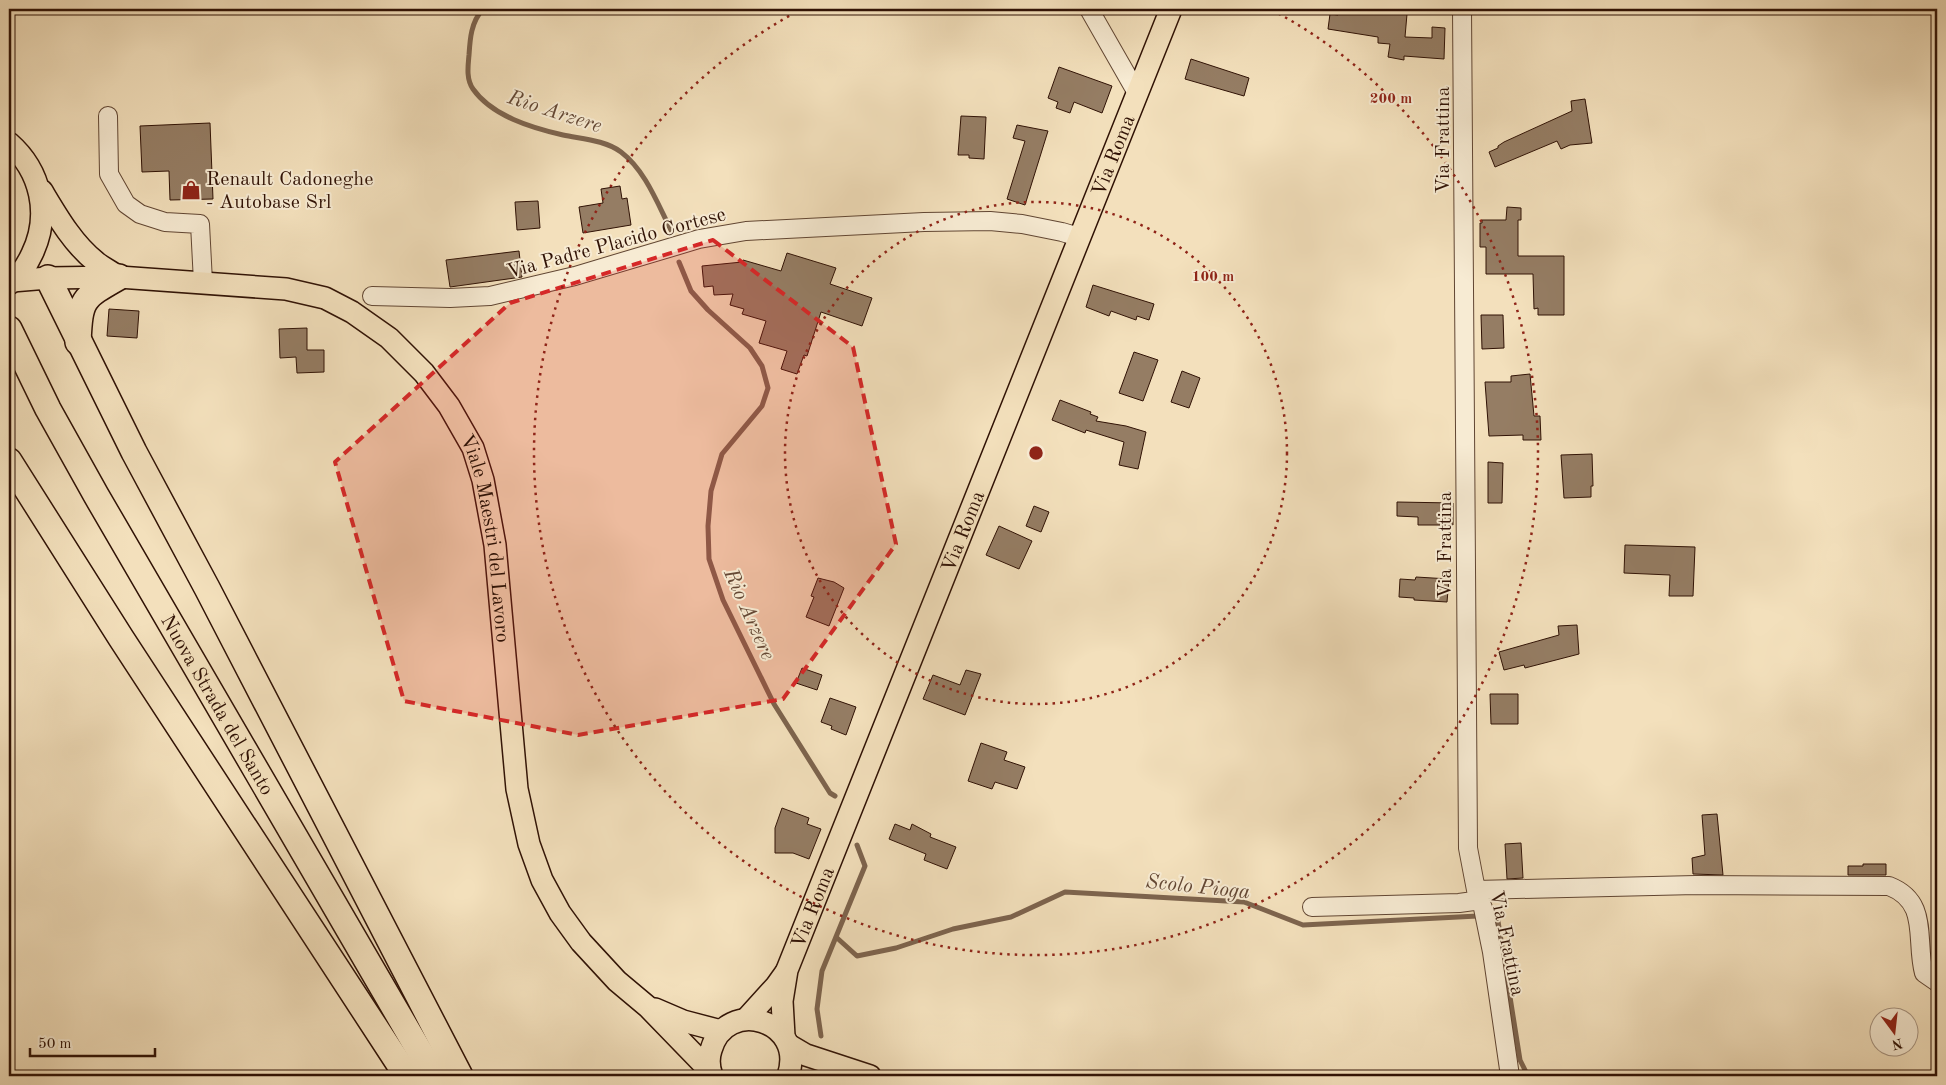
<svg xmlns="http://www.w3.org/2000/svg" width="1946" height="1085" viewBox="0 0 1946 1085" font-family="'Old Standard TT',serif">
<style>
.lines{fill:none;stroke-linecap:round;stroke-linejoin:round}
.stream{stroke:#7d644e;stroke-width:5}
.building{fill:#957d64;stroke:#301205}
.minor-casing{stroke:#614633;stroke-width:20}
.major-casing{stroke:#301205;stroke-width:24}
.highway-casing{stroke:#301205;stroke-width:28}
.minor{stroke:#f7ebd3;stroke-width:18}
.major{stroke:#f3e0bc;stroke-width:21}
.highway{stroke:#f3e0bc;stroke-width:25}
.marked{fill:#d62828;fill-opacity:0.2;stroke:#d62828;stroke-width:4;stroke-dasharray:10 6;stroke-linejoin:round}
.ring{fill:none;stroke:#8f2418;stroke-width:2.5;stroke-dasharray:2.5 5}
.labels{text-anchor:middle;stroke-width:4;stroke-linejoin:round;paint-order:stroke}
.street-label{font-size:20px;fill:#301205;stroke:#f7ebd3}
.poi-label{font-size:20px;fill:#301205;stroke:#f7ebd3;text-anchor:start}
.water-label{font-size:21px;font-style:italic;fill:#644835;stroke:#f7ebd3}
.centre{fill:#8f2418;stroke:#f7ebd3;stroke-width:2.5}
.ring-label{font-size:15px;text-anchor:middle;font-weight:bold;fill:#8f2418;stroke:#f7ebd3;stroke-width:4;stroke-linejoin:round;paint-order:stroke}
</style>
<rect width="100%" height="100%" fill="#f3e0bc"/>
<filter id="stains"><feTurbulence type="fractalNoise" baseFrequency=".004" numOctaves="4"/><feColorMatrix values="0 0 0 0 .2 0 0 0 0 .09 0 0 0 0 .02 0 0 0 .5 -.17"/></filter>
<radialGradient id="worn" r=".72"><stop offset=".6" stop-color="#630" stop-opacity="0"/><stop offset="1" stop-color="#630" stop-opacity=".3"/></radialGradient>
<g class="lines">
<path class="stream" d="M 483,9 C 471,22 470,39 469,55 C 468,66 466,79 473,89 C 492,116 532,128 563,135 C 582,139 605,140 621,152 C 646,171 658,205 672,232
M 679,262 L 691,291 L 708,310 L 750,348 L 762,366 L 768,388 L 762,406 L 722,454 L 711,491 L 708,526 L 709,559 L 723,600 L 774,704 L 830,793 L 835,796
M 836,937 L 857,956 L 896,948 L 953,929 L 1011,917 L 1065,892 L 1244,902 L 1303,925 L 1497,915 L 1520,1060 L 1528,1076
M 821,1036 L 817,1009 L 822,971 L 865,866 L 857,845"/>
</g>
<path class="building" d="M 1339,9 L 1407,14 L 1405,37 L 1432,38 L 1432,27 L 1445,28 L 1444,59 L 1404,56 L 1404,60 L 1388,57 L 1390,44 L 1378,43 L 1378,37 L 1328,29 L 1330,14 L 1338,15 Z
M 1191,59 L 1249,78 L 1244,96 L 1185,79 Z
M 1059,67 L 1112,86 L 1102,113 L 1074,102 L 1070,113 L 1056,108 L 1058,102 L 1048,98 Z
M 1585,99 L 1592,143 L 1570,145 L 1561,149 L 1557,141 L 1495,167 L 1489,152 L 1498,148 L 1498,146 L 1504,142 L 1572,111 L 1571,101 Z
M 961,116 L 986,117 L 984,159 L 969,158 L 969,155 L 958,155 Z
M 210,123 L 213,199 L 170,200 L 169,171 L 142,172 L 140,126 Z
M 1017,125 L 1048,131 L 1025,205 L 1007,199 L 1025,141 L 1013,138 Z
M 620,186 L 622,199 L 627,198 L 631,225 L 583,233 L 579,207 L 603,203 L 601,189 Z
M 538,201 L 540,228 L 517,230 L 515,202 Z
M 1507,207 L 1521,208 L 1521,220 L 1518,220 L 1518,256 L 1564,256 L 1564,315 L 1538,315 L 1538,308 L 1534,309 L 1533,274 L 1486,274 L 1486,247 L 1480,247 L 1480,223 L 1482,223 L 1482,220 L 1506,220 Z
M 519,251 L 522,277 L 450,287 L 446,260 Z
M 787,253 L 836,268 L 830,284 L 872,298 L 862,326 L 821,312 L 807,356 L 804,355 L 797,374 L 781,369 L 787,351 L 759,343 L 766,321 L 742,314 L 744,309 L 730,305 L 733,294 L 714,295 L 713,286 L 704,287 L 702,266 L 742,262 L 743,260 L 781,271 Z
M 1093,285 L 1154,304 L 1149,320 L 1137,316 L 1136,320 L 1111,311 L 1109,316 L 1086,307 Z
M 109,309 L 139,311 L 137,338 L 107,336 Z
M 1481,315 L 1503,315 L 1504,348 L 1482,349 Z
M 307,328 L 307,350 L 324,350 L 324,372 L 297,373 L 296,357 L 280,358 L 279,329 Z
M 1134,352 L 1158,360 L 1143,401 L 1119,393 Z
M 1182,371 L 1200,378 L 1189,408 L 1171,402 Z
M 1530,374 L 1534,416 L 1540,416 L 1541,440 L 1523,440 L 1523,435 L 1489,436 L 1485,382 L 1511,382 L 1511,376 Z
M 1060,400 L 1091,412 L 1090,414 L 1098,417 L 1096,421 L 1126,426 L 1146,432 L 1138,469 L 1119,465 L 1124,442 L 1086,430 L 1085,433 L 1052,420 Z
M 1592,454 L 1593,486 L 1591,486 L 1591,497 L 1564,498 L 1561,455 Z
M 1488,462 L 1503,463 L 1502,503 L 1488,503 Z
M 1397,502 L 1453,503 L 1453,525 L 1418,525 L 1418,517 L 1397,516 Z
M 1034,506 L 1049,512 L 1041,532 L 1026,526 Z
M 999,526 L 1032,541 L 1019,569 L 986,555 Z
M 1625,545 L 1695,547 L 1693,596 L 1669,596 L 1670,575 L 1624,573 Z
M 1416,577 L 1449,579 L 1447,602 L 1414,600 L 1414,598 L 1399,597 L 1400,579 L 1415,580 Z
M 818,578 L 834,582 L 844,588 L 829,626 L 806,617 L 814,597 L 811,596 Z
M 1577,625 L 1579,654 L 1525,668 L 1524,665 L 1504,670 L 1499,652 L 1559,635 L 1558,626 Z
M 802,668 L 822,675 L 817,690 L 796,683 Z
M 966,670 L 981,674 L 965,715 L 923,699 L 933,675 L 960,685 Z
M 1490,694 L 1518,694 L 1518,724 L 1491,724 Z
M 830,698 L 856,707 L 846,735 L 831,729 L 832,726 L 821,722 Z
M 981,743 L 1007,752 L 1004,760 L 1025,767 L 1017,789 L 995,782 L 992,789 L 968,781 Z
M 782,808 L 809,818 L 807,824 L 821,829 L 809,859 L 793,853 L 775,853 L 775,828 Z
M 1717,814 L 1723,875 L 1693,874 L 1692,858 L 1705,855 L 1702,815 Z
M 895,824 L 910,830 L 912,824 L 931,834 L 930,837 L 956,847 L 947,869 L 924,860 L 926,854 L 889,839 Z
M 1521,843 L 1523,878 L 1507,879 L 1505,844 Z
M 1863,864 L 1886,864 L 1886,875 L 1848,875 L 1848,866 L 1863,866 Z"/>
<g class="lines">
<defs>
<path id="minor" d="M 1089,9 L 1137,93
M 1462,9 L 1468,848 L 1476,890 L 1483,908 L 1492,952 L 1510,1076
M 108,116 L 109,174 L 126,204 L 140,214 L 165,222 L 200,224 L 203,282
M 372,296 L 450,298 L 490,296 L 575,276 L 699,239 L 746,231 L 924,222 L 990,221 L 1022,224 L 1062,232 L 1079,237
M 1476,890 L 1696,885 L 1889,886 C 1930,902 1915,940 1924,973 L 1937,982
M 1312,907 L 1459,903 L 1481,900"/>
<g id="major">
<path d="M 9,143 C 41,171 51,215 32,254 C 27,265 19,277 9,284"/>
<path d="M 42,191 C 57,216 73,244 96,262 C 103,268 112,272 119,277"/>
<path id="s1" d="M 12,281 L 48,278 L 119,277 L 286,289 L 325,298 L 352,312 L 389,338 L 424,373 L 449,406 L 473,448 L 483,480 L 495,545 L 517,789 L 529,844 L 542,880 L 560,913 L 581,942 L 617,981 L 648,1007 L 710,1071"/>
<path d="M 655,1009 L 683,1021 L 721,1031"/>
<path d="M 746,1019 L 776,986 L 786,972"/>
<path id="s2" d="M 784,1036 L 782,1001 L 787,970 L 1171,9"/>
<path d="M 789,1045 L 806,1055 L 870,1076"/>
<path d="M 712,1076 C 709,1068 708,1059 711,1050 C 726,996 807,1020 788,1076"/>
</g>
<g id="highway">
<path d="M 48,278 L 134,452 L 207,588 L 460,1076"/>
<path id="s3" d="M 9,329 L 48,409 L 96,495 L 434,1076"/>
<path d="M 78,342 C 80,299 82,298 119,277"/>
<path d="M 9,461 L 121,638 L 407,1076"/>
</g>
</defs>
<use href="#minor" class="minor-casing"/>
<use href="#major" class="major-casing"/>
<use href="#highway" class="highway-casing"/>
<use href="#minor" class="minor"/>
<use href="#major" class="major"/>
<use href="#highway" class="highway"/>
</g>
<path class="marked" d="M 713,240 L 853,347 L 896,544 L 783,699 L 578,735 L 404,701 L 335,462 L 510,303 Z"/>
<g class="ring">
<circle cx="1036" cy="453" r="251"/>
<path d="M1272 10A502 502 0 1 1 800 10"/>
</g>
<defs>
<symbol id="shop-bare" viewBox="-9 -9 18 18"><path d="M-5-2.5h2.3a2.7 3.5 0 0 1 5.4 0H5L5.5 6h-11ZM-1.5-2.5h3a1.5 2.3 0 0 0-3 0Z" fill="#8f2418" stroke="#f7ebd3" stroke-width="2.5" paint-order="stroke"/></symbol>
</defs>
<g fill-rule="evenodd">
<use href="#shop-bare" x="177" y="176" width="28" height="28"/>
</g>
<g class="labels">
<g class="street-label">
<text transform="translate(1442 140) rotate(-90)" y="7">Via Frattina</text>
<text dy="7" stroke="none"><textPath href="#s2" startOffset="944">Via Roma</textPath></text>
<text transform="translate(616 242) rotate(-15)" y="7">Via Padre Placido Cortese</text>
<text dy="7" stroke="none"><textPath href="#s2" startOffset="539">Via Roma</textPath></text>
<text dy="7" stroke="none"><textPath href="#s1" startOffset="621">Viale Maestri del Lavoro</textPath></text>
<text transform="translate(1444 545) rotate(-90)" y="7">Via Frattina</text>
<text dy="7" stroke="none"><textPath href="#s3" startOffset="430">Nuova Strada del Santo</textPath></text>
<text dy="7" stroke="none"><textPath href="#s2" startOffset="134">Via Roma</textPath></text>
<text transform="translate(1508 943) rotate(78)" y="7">Via Frattina</text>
</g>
<g class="poi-label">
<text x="206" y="185">Renault Cadoneghe<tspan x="206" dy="23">- Autobase Srl</tspan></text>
</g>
<g class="water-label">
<text transform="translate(555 111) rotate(18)" y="7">Rio Arzere</text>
<text transform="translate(750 614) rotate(66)" y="7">Rio Arzere</text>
<text transform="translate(1198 886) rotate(6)" y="7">Scolo Pioga</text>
</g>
</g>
<circle cx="1036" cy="453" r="8" class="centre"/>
<g class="ring-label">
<text x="1391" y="103">200 m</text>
<text x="1213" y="281">100 m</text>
</g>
<rect width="1946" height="1085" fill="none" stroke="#f3e0bc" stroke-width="30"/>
<rect x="10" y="10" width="1926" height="1065" fill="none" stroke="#301205" stroke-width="2.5"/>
<rect x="15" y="15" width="1916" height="1055" fill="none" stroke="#301205"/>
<g transform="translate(1894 1032) rotate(165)"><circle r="24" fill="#f7ebd3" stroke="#a79481"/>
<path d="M0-4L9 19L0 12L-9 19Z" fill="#8f2418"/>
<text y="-8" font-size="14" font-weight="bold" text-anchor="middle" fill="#301205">N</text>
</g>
<path d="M30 1048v8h125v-8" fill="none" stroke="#301205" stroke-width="2.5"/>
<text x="38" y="1048" font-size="15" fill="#301205" stroke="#f7ebd3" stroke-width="4" paint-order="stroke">50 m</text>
<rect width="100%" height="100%" filter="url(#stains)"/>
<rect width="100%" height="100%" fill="url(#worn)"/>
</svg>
